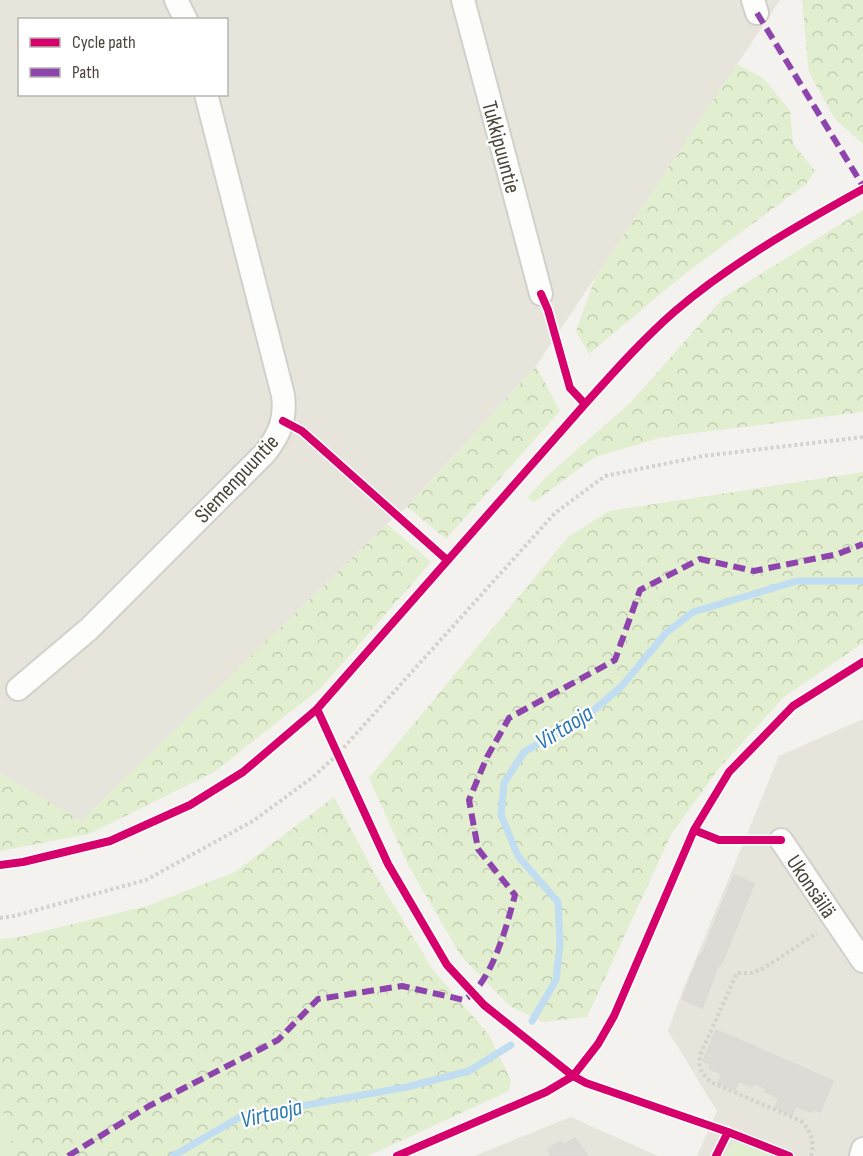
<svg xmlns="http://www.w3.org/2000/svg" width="863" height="1156" viewBox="0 0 863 1156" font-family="'Sofia Sans Condensed',sans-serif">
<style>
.residential{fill:#e7e4dc;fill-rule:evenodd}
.grass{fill:#e1eecf}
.forest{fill:url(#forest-crowns)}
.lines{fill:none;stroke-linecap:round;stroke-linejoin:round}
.stream{stroke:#c0ddf1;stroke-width:7}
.building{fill:#dedbd6;stroke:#dcd9d4;stroke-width:1.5}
.minor-casing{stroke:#d2d0cb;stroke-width:26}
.path{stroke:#d3d2cc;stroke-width:4;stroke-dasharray:3 3;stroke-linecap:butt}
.minor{stroke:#fdfdfc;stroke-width:22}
.quiet{stroke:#8e44ad;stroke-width:6;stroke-dasharray:12 6;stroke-linecap:butt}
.cycleway-casing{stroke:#fff;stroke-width:11}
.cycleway{stroke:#d6006c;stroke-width:8}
.labels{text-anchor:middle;stroke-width:4.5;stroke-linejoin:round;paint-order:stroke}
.street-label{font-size:22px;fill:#4b4439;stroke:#fff}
.water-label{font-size:24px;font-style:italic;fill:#2e7ab2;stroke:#fff}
</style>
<defs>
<pattern id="forest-crowns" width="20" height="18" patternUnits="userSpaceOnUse" patternTransform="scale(1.5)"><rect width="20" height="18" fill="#e1eecf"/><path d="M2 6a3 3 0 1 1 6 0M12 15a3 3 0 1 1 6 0" fill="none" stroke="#c3cdb2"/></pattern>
</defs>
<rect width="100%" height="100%" fill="#f4f2ee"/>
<path class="residential" d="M 0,0 L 780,0 L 536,366 L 407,507 L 387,524 L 81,822 L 0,773 ZM 20,20 L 226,20 L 226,94 L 20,94 Z
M 863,719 L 863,1156 L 697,1156 L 717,1111 L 668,1031 L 681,995 L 779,756 Z
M 571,1117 L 658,1156 L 474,1156 Z"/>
<path class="grass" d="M 0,1112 L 5,1114 L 11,1130 L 12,1156 L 0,1156 Z
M 741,1142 L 773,1156 L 723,1156 L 732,1144 Z"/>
<path class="forest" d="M 802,0 L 863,0 L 863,144 L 835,119 L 809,73 Z
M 737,64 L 763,78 L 790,110 L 793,143 L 815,171 L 806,184 L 682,276 L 589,354 L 576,331 L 595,278 Z
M 863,210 L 863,412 L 663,437 L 595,457 L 534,502 L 527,498 L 547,476 L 631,402 L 724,297 Z
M 536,366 L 560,411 L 446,539 L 407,507 Z
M 863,472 L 863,643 L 784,697 L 720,767 L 672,833 L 587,1017 L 543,1022 L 510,1006 L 461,956 L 408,865 L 369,778 L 568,537 L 609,511 Z
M 387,524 L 431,562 L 321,688 L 214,772 L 89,834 L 0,851 L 0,773 L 81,821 Z
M 334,797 L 375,874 L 433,970 L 489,1035 L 511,1080 L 509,1091 L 368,1156 L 12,1156 L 11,1130 L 5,1114 L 0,1112 L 0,939 L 20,937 L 147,906 L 235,872 Z"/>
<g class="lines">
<path class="stream" d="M 532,1021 L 556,980 L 560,945 L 558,902 L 518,856 L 501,815 L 504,783 L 524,752 L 588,715 L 621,687 L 666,633 L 693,612 L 797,581 L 863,581
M 173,1156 L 240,1117 L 407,1087 L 469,1071 L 511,1045"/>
</g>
<path class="building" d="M 734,875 L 754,884 L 721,965 L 719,964 L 702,1008 L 682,999 L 699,956 L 701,957 Z
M 716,1030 L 833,1081 L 820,1112 L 812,1109 L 811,1112 L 796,1106 L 792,1115 L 775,1107 L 779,1098 L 765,1092 L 767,1089 L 754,1083 L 752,1087 L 739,1081 L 735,1090 L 718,1083 L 722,1074 L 709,1068 L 710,1064 L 703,1061 Z
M 575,1138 L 588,1156 L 549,1156 L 551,1155 L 548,1150 L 561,1141 L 564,1145 Z"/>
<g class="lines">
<defs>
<path id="minor" d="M 176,0 L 186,20
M 463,0 L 541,294
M 753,0 L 757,13
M 18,689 L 89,629 L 265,453 C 280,434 286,419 283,395 L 206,94
M 781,840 L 863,961
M 861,1156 L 863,1149"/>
</defs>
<use href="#minor" class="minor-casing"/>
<path class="path" d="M 0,918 L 14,916 L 146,880 L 253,821 L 313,777 L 337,755 L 555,513 L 605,476 L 703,456 L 863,437
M 811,1156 C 815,1142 811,1131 801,1121 L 711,1082 C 701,1074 697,1065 701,1053 L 737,973 L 752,973 L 764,968 L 817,933"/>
<use href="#minor" class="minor"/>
<path class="quiet" d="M 757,13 L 863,186
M 68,1156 L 149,1106 L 278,1040 L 318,999 L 402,986 L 464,1000 C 492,983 507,925 515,895 L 478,849 L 469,800 L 487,757 L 509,718 L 615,660 L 640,590 L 700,559 L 754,571 L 838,554 L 863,544"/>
<defs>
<path id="cycleway" d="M 541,294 L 548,310 L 570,388 L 585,404
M 283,421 L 302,431 L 447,560
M 694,830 L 719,840 L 781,840
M 0,865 L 23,862 L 110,841 L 190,805 L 243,772 L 317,709
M 728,1132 L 586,1083 L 573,1076 L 484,1005 L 447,965 L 388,864 L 317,709 L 585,404 C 613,373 642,340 674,312 C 731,263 798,225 863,189
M 397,1156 L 546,1092 L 573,1076 L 598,1044 L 614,1016 L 694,830 L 729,772 L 793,706 L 863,662
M 716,1156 L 728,1132 L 789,1156"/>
</defs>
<use href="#cycleway" class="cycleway-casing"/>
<use href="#cycleway" class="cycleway"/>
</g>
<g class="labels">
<g class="street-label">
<text transform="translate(502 147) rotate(75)" y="8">Tukkipuuntie</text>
<text transform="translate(236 478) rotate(-47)" y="8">Siemenpuuntie</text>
<text transform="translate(812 886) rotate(56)" y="8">Ukonsäilä</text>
</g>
<g class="water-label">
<text transform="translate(564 727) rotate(-32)" y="8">Virtaoja</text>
<text transform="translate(271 1113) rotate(-13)" y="8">Virtaoja</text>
</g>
</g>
<rect x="18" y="18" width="210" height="78" fill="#ffffff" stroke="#b7b4b0" stroke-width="1.5"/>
<rect x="30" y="38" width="30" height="9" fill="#d6006c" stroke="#b7b4b0" stroke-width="1.5"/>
<text x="72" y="48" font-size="18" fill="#4b4439">Cycle path</text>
<rect x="30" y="68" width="30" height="9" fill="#8e44ad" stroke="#b7b4b0" stroke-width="1.5"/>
<text x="72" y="78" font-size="18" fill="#4b4439">Path</text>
</svg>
